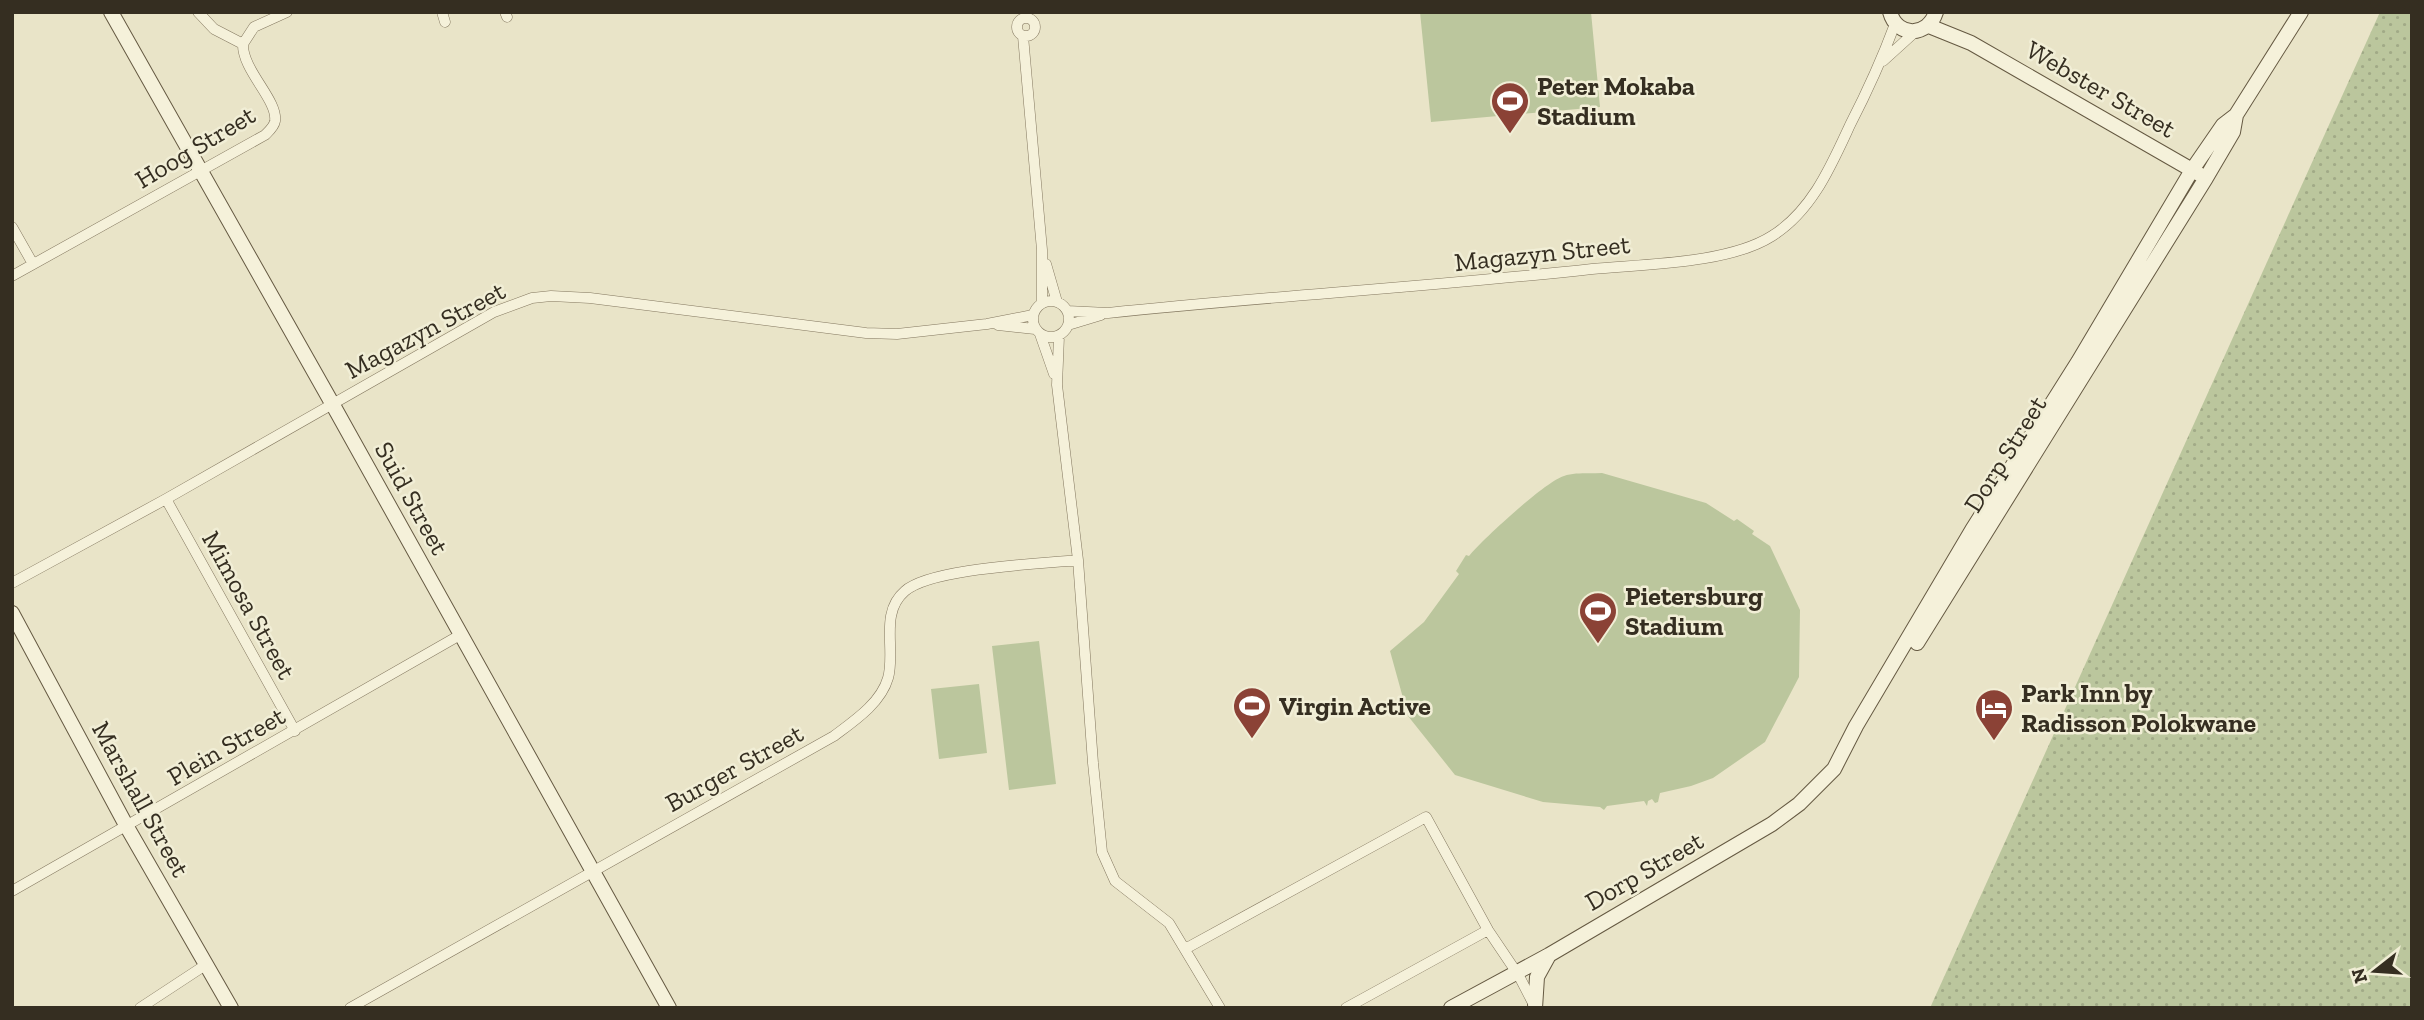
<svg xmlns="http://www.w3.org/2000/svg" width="2424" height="1020" viewBox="0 0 2424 1020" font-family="'Zilla Slab',serif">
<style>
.grass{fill:url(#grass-dots)}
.garden{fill:#bbc69d}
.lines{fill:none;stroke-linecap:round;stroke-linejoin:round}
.street-casing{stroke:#83775f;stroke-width:11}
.secondary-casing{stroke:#655942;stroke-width:16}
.street{stroke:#f5f1da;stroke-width:10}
.secondary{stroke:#f5f1da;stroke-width:14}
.labels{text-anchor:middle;stroke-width:5;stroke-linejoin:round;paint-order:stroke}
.poi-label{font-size:26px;font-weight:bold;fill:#352e21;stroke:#f1eed6;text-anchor:start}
.street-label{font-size:26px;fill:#352e21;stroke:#f1eed6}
</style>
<defs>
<pattern id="grass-dots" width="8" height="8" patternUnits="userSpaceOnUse" patternTransform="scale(1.75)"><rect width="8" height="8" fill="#bbc69d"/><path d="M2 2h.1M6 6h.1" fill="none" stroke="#a1aa87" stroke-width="1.8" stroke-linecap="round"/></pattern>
</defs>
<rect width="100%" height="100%" fill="#e9e4c8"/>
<path class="grass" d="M 2380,12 L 2412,12 L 2412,1008 L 1930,1008 Z"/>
<path class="garden" d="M 1420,12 L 1591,12 L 1600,107 L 1431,122 Z
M 1602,473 L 1706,503 L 1734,521 L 1737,519 L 1754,531 L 1752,534 L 1770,546 L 1800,610 L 1799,677 L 1765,742 L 1713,778 L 1691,786 L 1660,793 L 1658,802 L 1655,803 L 1652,799 L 1648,801 L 1647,806 L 1644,801 L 1607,806 L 1604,810 L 1600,807 L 1543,802 L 1455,775 L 1408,716 L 1390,651 L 1424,622 L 1459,574 L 1456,571 L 1466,555 L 1469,556 C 1483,539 1546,481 1564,476 C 1575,472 1590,474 1602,473 Z
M 1039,641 L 1056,784 L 1009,790 L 992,646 Z
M 979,684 L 987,753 L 939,759 L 931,689 Z"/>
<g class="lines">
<defs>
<path id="street" d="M 198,12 L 214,29 L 243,44
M 442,12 L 445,22
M 505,12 L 507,17
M1017 27a9 9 0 1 1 18 0a9 9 0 1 1-18 0Z
M 1023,36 L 1042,250 L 1042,303
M 1883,61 L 1915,32
M 12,227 L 33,264
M 1046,264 L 1057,302
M 12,276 L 265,135 C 269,131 274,127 275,121 C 278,100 242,70 243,44 L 254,27 L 287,12
M1033 319a18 18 0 1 1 36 0a18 18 0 1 1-36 0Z
M 1067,311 L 1108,313 C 1269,296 1431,287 1592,269 C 1644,264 1728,264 1772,236 C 1812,211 1831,166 1850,125 C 1867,92 1882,59 1895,24
M 998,325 L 1035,329
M 1068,325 L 1101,315
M 1040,334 L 1054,374
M 1059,336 L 1057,385 L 1078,560 L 1093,763 L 1102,852 L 1115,881 L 1169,923 L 1220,1008
M 166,499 L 295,731
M 12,583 L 166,499 L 494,312 L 532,298 L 551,296 L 590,298 L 866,333 L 897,334 L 987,324 L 1033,315
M 12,891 L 460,635
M 1185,949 L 1426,817 L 1488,930 L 1519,976 L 1535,1007
M 140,1008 L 207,964
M 350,1008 L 834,736 C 854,721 881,703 888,678 C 896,650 879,613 905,591 C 931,568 1040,564 1078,560
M 1346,1008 L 1488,930"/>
<path id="secondary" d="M 111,12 L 333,405 L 669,1008
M 1890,12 C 1897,38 1928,37 1936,12
M 1929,26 L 1971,43 L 2199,174
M 12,613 L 127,827 L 231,1008
M 1917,643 L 2206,178 L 2233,132 L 2236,115
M 1451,1008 L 1549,955 L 1772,824 L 1799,804 L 1834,769 L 1856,726 L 1972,530 L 2078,362 L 2192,170 L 2223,125 L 2236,115 L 2301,12
M 1535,1008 L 1537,977 L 1548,957"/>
</defs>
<use href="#street" class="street-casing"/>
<use href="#secondary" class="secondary-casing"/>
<use href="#street" class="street"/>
<use href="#secondary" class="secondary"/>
</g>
<defs>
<symbol id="stadium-pin" viewBox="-11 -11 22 30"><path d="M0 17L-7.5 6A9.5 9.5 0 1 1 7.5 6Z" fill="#8b4236" stroke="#f1eed6"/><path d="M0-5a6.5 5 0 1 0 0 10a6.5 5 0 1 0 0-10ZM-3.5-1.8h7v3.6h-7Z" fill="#fff"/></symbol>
<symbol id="hotel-pin" viewBox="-11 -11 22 30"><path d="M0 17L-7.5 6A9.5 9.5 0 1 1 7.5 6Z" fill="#8b4236" stroke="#f1eed6"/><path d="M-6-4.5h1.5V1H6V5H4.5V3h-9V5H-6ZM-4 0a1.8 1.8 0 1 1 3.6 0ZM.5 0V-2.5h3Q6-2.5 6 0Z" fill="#fff"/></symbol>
</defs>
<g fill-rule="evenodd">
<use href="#stadium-pin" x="1488" y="79" width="44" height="60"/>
<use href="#stadium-pin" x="1576" y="589" width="44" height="60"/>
<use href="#stadium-pin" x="1230" y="684" width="44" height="60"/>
<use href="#hotel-pin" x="1972" y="686" width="44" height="60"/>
</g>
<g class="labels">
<g class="poi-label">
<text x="1537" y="95">Peter Mokaba<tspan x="1537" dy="30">Stadium</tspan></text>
<text x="1625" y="605">Pietersburg<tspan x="1625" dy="30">Stadium</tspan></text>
<text x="2021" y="702">Park Inn by<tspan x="2021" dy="30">Radisson Polokwane</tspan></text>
<text x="1279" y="715">Virgin Active</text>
</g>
<g class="street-label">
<text transform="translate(2101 89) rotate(30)" y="9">Webster Street</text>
<text transform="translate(195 147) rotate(-31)" y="9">Hoog Street</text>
<text transform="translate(1542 253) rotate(-6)" y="9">Magazyn Street</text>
<text transform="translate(425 330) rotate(-28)" y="9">Magazyn Street</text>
<text transform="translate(2005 454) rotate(-58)" y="9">Dorp Street</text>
<text transform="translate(412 498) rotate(61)" y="9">Suid Street</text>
<text transform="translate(249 605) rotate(61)" y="9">Mimosa Street</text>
<text transform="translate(226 746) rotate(-30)" y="9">Plein Street</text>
<text transform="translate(734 768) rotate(-29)" y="9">Burger Street</text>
<text transform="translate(141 799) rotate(61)" y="9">Marshall Street</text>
<text transform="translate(1644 871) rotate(-30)" y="9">Dorp Street</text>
</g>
</g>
<rect width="2424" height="1020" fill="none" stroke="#352e21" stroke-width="28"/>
<g transform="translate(2375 971) rotate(253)" stroke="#f1eed6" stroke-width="5" paint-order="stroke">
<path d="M0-5L12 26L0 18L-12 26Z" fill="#352e21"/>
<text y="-10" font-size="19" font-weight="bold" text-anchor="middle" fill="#352e21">N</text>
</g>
</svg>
